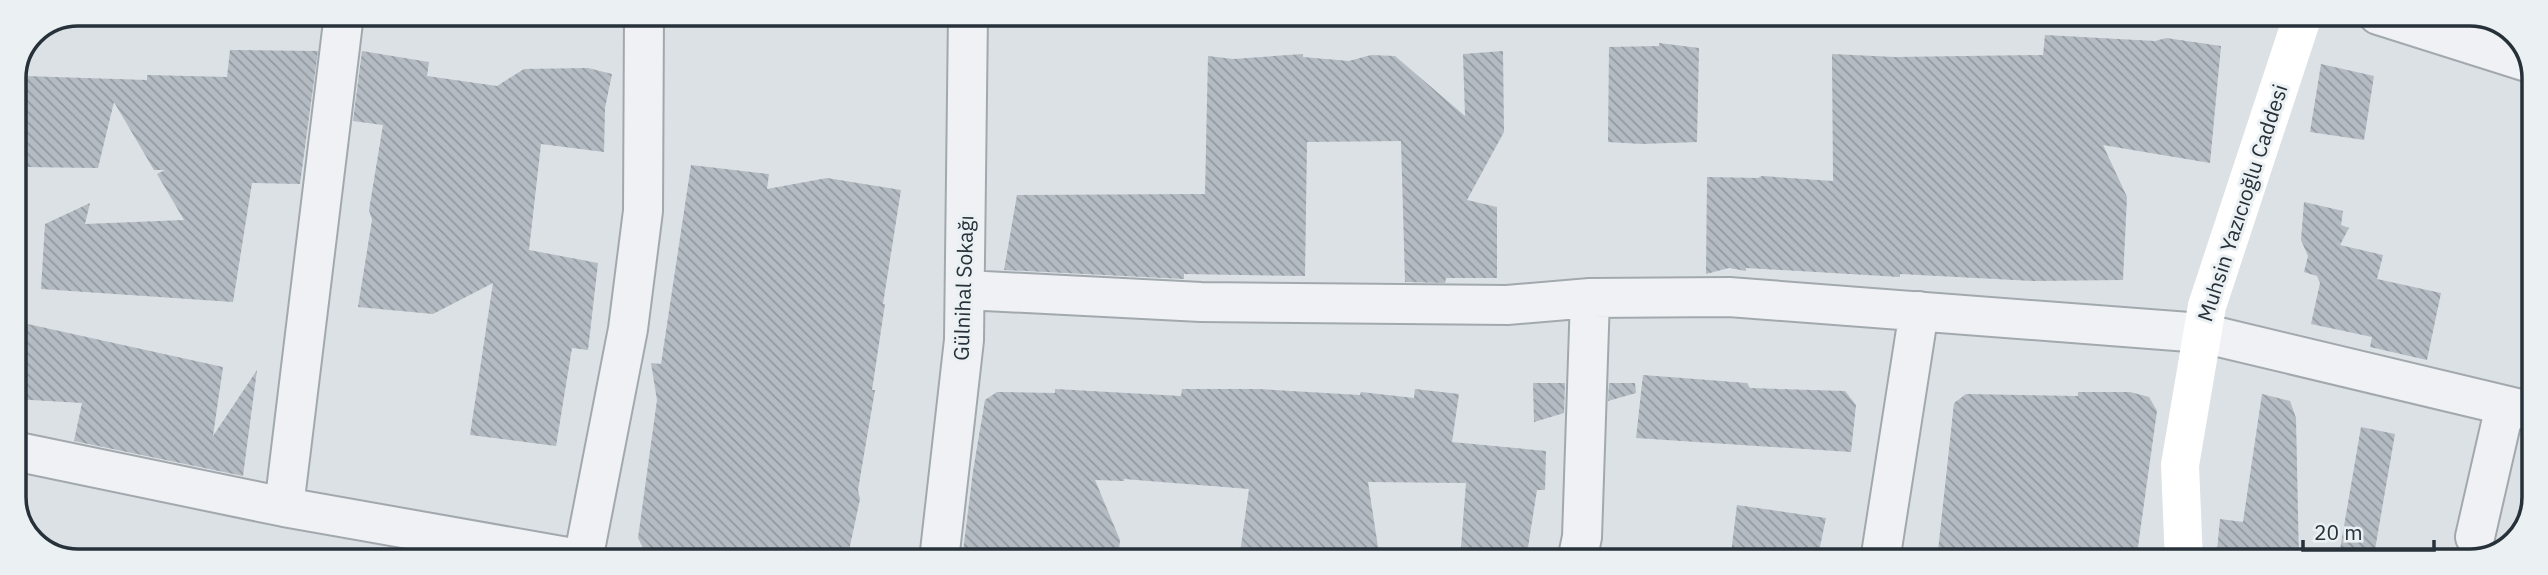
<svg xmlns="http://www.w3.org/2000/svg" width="2548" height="575" viewBox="0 0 2548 575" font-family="'IBM Plex Sans',sans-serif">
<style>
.building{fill:url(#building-back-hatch)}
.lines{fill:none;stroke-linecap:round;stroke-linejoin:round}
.street-casing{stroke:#a2a9ae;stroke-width:42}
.street{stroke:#eff1f4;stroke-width:38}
.secondary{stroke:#fff;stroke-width:38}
.labels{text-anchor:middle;stroke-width:6;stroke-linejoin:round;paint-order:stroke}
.street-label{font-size:21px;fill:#27313a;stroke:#ebf0f3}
.rim{fill:none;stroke:#27313a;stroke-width:3.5}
</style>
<defs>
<pattern id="building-back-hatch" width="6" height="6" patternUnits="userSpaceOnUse" patternTransform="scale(1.75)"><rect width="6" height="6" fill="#b4bbc2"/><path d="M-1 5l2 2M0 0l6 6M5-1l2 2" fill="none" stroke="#92999f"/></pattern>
</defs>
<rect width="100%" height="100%" fill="#dce1e5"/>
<path class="building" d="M 2045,35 L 2155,41 L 2166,38 L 2221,46 L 2210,163 L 2103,145 L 2127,197 L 2123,280 L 2033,281 L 1900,274 L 1900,277 L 1746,268 L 1746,271 L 1729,268 L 1706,274 L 1707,177 L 1758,178 L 1762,176 L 1833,181 L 1832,54 L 1895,57 L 2043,55 Z
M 1659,43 L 1699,48 L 1697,142 L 1642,144 L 1608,142 L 1609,47 L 1659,46 Z
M 230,50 L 318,51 L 300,184 L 252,183 L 233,302 L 41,289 L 45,224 L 90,203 L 85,224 L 184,220 L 157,174 L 165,170 L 154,170 L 114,102 L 98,168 L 24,167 L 25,76 L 147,80 L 147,75 L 227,77 Z
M 362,51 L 429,62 L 427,76 L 497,86 L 524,69 L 588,68 L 612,74 L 605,108 L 604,152 L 541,144 L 529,250 L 598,263 L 588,350 L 572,348 L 556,446 L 470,435 L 493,283 L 433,314 L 358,307 L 372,220 L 369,210 L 383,125 L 353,121 Z
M 1503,51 L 1504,132 L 1467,200 L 1497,207 L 1497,278 L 1446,278 L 1445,283 L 1405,282 L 1401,141 L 1307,142 L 1305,276 L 1184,274 L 1184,279 L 1004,270 L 1017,195 L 1205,194 L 1208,56 L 1233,59 L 1303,54 L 1303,57 L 1349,61 L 1371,55 L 1395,56 L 1465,116 L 1463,54 Z
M 2321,64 L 2374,76 L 2364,140 L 2310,132 Z
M 691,165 L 769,174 L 767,189 L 827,178 L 901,190 L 883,304 L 885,304 L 872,390 L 875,390 L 858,490 L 860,499 L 847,560 L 665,560 L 647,556 L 638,538 L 657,400 L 651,363 L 661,364 Z
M 2304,202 L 2343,211 L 2341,225 L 2349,228 L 2340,245 L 2383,255 L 2377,279 L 2441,293 L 2427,360 L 2370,347 L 2372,337 L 2311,324 L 2320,283 L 2317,276 L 2304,272 L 2308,256 L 2301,240 Z
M 14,321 L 223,367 L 213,436 L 257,370 L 243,476 L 74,441 L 82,403 L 14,399 Z
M 1643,375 L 1747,383 L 1750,388 L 1845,391 L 1856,405 L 1851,452 L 1636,438 Z
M 1533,383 L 1565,383 L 1564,413 L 1534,422 Z
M 1609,383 L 1635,383 L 1636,393 L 1608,401 Z
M 1055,389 L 1181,396 L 1182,389 L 1258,389 L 1360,395 L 1361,392 L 1414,398 L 1415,389 L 1459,394 L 1452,442 L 1546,451 L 1545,490 L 1537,490 L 1526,560 L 1460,560 L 1466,483 L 1368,482 L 1380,560 L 1239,560 L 1249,489 L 1124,479 L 1124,481 L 1095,480 L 1120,540 L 1118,560 L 962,560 L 973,471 L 985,400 L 997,392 L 1055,393 Z
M 2078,392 L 2130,392 L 2149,397 L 2157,411 L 2136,561 L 2044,561 L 1938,551 L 1954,403 L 1966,394 L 2078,396 Z
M 2262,394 L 2290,401 L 2296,418 L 2299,561 L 2216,561 L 2220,519 L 2243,522 Z
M 2361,427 L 2395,434 L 2373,561 L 2338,561 Z
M 1737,505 L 1826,518 L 1817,561 L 1730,561 Z"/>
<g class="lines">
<defs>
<path id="street" d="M 2378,15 L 2530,63
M 965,290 L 1201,302 L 1507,305 L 1590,298 L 1729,297 L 2202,333 L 2533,412
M 14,451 L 284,507 L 584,560
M 284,507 L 344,14
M 2475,537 L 2505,406
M 583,560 L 628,329 L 643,211 L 644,14
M 939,560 L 964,340 L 968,14
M 1577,561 L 1582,537 L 1590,298
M 1880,561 L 1919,311"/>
</defs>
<use href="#street" class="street-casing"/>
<use href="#street" class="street"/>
<path class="secondary" d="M 2184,561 L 2180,465 L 2207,306 L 2303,15"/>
</g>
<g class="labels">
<g class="street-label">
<text transform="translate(2243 203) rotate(-72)" y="7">Muhsin Yazıcıoğlu Caddesi</text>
<text transform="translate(964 288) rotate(-88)" y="7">Gülnihal Sokağı</text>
</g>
</g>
<path d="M0 0H2548V575H0ZM78 26H2470A52 52 0 0 1 2522 78V497A52 52 0 0 1 2470 549H78A52 52 0 0 1 26 497V78A52 52 0 0 1 78 26Z" fill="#ebf0f3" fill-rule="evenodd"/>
<path class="rim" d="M78 26H2470A52 52 0 0 1 2522 78V497A52 52 0 0 1 2470 549H78A52 52 0 0 1 26 497V78A52 52 0 0 1 78 26Z"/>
<path d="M2303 540v10h131v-10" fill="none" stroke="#27313a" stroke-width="3.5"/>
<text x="2314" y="540" font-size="21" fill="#27313a" stroke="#ebf0f3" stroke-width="5" paint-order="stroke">20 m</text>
</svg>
